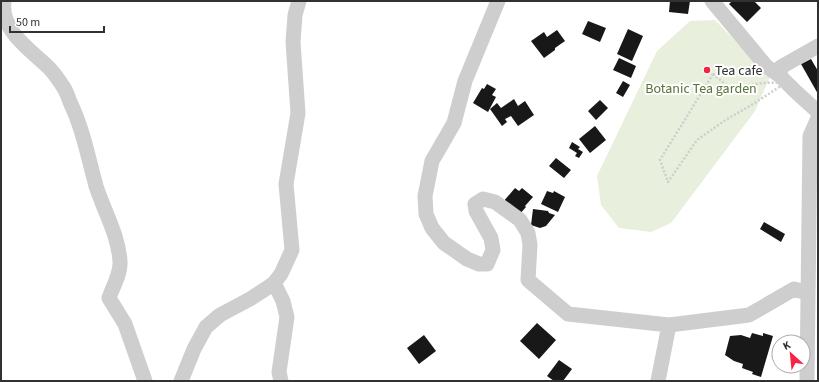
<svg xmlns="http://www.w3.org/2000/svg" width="819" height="382" viewBox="0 0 819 382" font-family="'Source Sans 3',sans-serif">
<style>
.park{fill:#e8efdd}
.building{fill:#181818}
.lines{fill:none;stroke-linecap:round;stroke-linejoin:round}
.path{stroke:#cecece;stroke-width:2.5;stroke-dasharray:2 2;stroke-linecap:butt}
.minor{stroke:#cecece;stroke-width:15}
.poi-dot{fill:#f72344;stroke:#fff;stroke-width:1.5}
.labels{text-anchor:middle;stroke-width:4;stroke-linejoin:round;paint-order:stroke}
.poi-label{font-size:14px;fill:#313131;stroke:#fff;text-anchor:start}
.park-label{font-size:14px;fill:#587239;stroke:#fff}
</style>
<rect width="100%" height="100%" fill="#fff"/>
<path class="park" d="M 715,20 L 770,77 L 755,111 L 671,223 L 651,232 L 619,228 L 601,205 L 597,176 L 657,51 L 690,21 Z"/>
<path class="building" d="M 670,1 L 690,1 L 688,14 L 669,12 Z
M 732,1 L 754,1 L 761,8 L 747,22 L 729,4 Z
M 588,21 L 606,28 L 600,42 L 582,34 Z
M 628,29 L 643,36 L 632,61 L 617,54 Z
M 557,30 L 565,41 L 555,48 L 555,50 L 544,58 L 531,41 L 544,32 L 547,37 Z
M 619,58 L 636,66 L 631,78 L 613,70 Z
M 811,59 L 818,71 L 818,94 L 801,64 Z
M 623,81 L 630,85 L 623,97 L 616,93 Z
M 487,84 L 496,89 L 492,95 L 496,97 L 488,112 L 473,103 L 482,88 L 484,89 Z
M 514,99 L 518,106 L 525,101 L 534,115 L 518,126 L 511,116 L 505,119 L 507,122 L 502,126 L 490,109 L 497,103 L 501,108 Z
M 600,100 L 608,108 L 596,120 L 588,111 Z
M 595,126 L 606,140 L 590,153 L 579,139 Z
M 572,142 L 580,147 L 578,149 L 583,152 L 579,158 L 575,156 L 577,153 L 569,148 Z
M 556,158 L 571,170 L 564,178 L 549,166 Z
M 515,188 L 519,191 L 522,188 L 533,197 L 525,206 L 526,207 L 519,215 L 503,202 Z
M 547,191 L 553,193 L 554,191 L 565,197 L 558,212 L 541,204 Z
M 533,209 L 548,211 L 549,213 L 555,215 L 546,226 L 540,228 L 531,225 Z
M 764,222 L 785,234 L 781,242 L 760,229 Z
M 537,323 L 556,340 L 539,359 L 520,341 Z
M 752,333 L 763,336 L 763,333 L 773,336 L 761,377 L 752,374 L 753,372 L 742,368 L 743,364 L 734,361 L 725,355 L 730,336 L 741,335 L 750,338 Z
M 424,335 L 436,351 L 419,364 L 407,348 Z
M 559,360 L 572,369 L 563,381 L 554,381 L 547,376 Z"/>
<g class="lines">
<path class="path" d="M 713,74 L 730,88 L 763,83 L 787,82 L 753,104 L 724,121 L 697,140 L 668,182 L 660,160 Z"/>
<path class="minor" d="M 4,1 C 0,30 29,49 47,66 C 53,71 58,79 62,85 C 66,90 68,96 70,102 C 83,129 88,157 96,186 C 104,211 118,234 120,261 C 121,274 113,286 109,298 L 125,324 L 145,381
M 498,1 L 465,81 L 454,123 L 432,161 L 425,196 L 426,214 L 432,228 L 444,243 L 467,259 L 479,264 L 487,264 L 493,250 L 491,238 L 476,211 L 475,204 L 483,199 L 495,202 L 520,220 L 528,233 L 530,245 L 528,280 L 568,314 L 669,325 L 749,315 L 794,289 L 807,293
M 712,1 L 766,66 L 780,76
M 818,46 L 781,67 L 780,76 L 795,91 L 818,112
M 274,283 L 283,301 L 287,317 L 279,372 L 281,381
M 181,381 L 194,349 L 206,327 L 220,315 L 250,299 L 267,288 L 274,283 L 281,274 L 292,250 L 286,184 L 298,113 L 293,42 L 295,15 L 299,1
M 658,381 L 669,325
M 807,381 L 810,136 L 818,118"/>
</g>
<circle class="poi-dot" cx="707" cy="70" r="4"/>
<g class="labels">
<g class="poi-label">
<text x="715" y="75">Tea cafe</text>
</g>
<g class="park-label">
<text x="701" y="93">Botanic Tea garden</text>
</g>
</g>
<rect width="819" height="382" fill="none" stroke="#313131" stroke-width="4"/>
<g transform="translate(791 354) rotate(333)"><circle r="19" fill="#ffffff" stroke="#adadad"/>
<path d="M0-3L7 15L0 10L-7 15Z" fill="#f72344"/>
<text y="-6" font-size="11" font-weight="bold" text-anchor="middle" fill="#313131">K</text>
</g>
<path d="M10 26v6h94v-6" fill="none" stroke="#313131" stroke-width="2"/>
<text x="16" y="26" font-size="12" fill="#313131" stroke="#ffffff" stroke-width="3" paint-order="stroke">50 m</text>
</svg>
